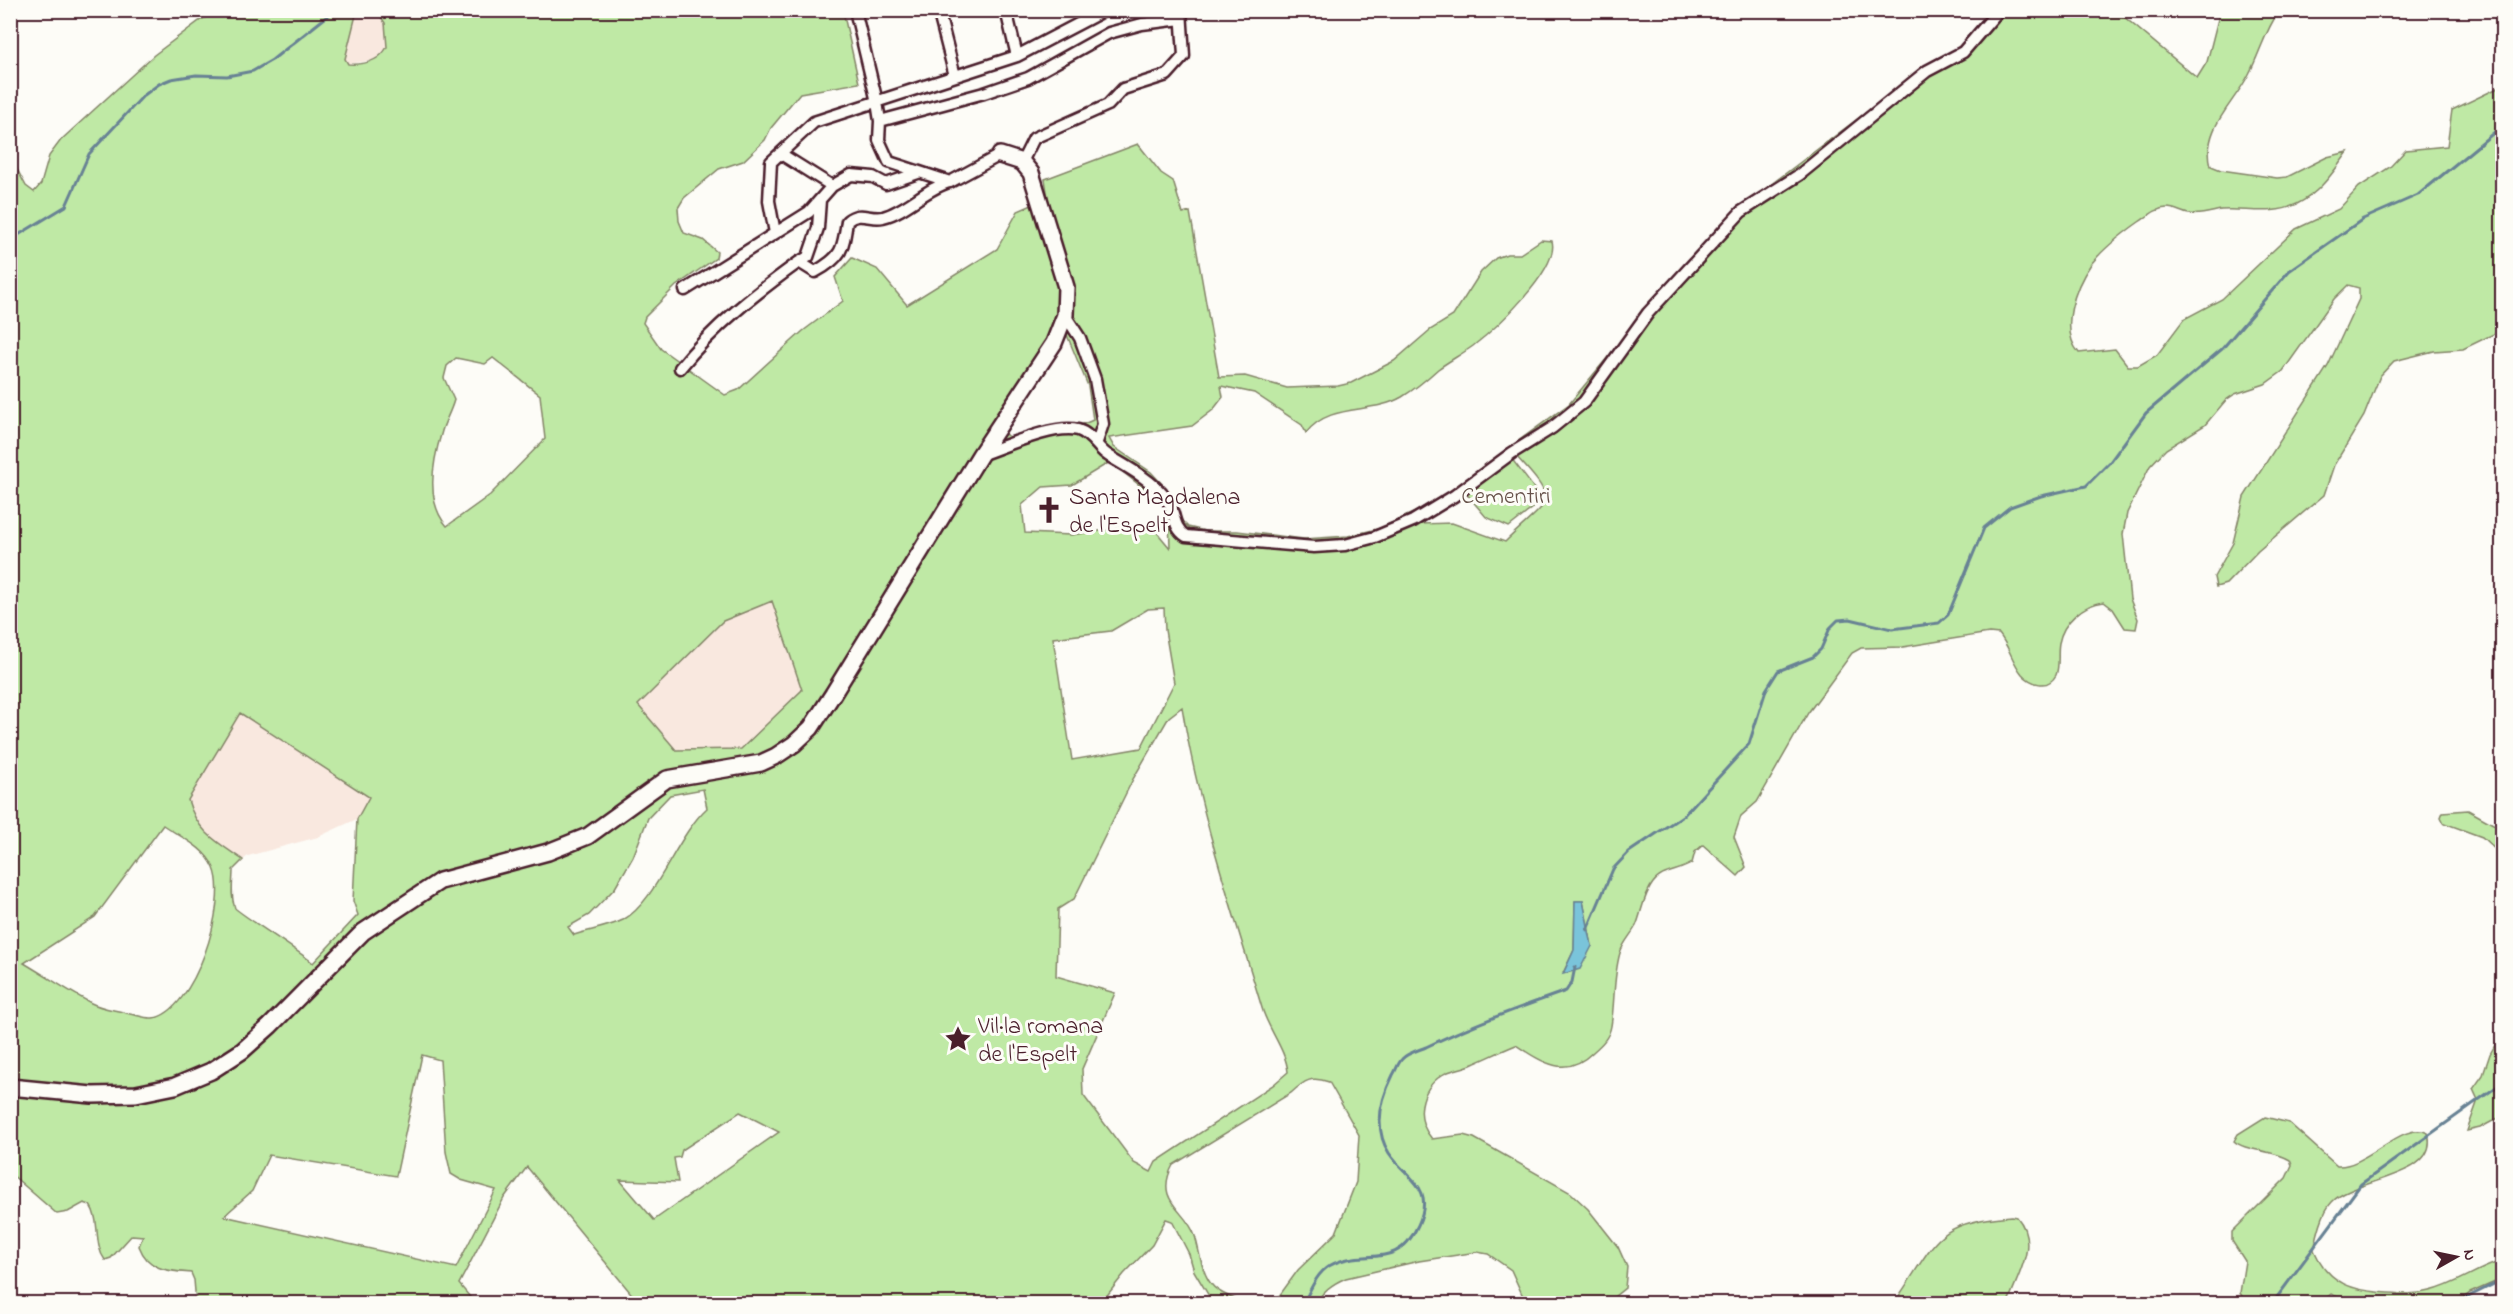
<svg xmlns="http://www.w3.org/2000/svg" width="2513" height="1314" viewBox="0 0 2513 1314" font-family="'Indie Flower',sans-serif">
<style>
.built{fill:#f9e8df}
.green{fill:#bfe9a5;stroke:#848468;stroke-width:1.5;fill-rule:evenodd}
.water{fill:#7ac4da;stroke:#678294;stroke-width:1.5}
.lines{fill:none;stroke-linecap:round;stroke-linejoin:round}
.stream{stroke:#678294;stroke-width:3}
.street-casing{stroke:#4a1f2b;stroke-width:15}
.secondary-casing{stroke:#4a1f2b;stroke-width:20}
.street{stroke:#fdfcf7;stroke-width:10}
.secondary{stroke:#fdfcf7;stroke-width:15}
.labels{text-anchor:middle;stroke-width:6;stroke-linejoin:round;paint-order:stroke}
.park-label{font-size:24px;fill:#67524a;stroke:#fdfcf7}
.poi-label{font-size:24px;fill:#4a1f2b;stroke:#fdfcf7;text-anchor:start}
</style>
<rect width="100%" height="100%" fill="#fdfcf7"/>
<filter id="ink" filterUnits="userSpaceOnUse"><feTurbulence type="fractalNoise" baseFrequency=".0167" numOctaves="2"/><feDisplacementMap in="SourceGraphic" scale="12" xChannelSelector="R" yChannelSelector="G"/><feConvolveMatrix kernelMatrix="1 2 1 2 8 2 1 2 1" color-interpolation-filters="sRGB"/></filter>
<g filter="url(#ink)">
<path class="built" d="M 357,11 L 377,11 L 385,23 L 387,47 L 383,54 L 375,60 L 348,64 L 345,59 Z
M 772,601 L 802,690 L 741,749 L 676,750 L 638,705 L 723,621 Z
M 240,712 L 369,797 L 357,819 L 318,837 L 248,856 L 243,860 L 209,837 L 193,818 L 188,800 Z"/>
<path class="green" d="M 258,10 L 357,11 L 345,59 L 348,64 C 364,65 379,62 387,47 L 385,23 L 377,11 L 843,11 L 859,83 L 800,93 L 771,128 L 765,140 L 743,161 L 719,169 L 684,198 L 678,208 L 679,221 L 684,233 L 703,240 L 717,252 L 716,258 L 676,286 L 645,317 L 643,323 L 661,349 L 725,395 L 738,390 L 803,331 L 843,301 L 835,277 L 852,258 L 877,269 L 907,305 L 997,249 L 1018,211 L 1048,198 L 1045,179 L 1138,144 L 1161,173 L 1173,181 L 1183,214 L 1190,212 L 1219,377 L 1245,376 L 1287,388 L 1338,386 L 1351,383 L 1394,361 L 1430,330 L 1453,316 L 1481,272 L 1496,258 L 1507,254 L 1520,254 L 1541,240 L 1552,241 C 1560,269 1495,329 1473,346 C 1462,354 1449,361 1438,369 C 1427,379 1415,389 1402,397 C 1371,415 1330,402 1306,433 L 1302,425 L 1254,393 L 1221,386 L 1223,397 L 1213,410 L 1192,426 L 1109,438 L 1114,447 L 1151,472 L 1163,485 L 1182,521 L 1188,527 L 1205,531 L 1237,531 L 1304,539 L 1348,536 L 1381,528 L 1432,504 L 1569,404 L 1675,276 L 1732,214 L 1885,98 L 1918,70 L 1951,57 L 1991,11 L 2117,11 L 2197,78 L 2207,62 L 2220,11 L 2279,11 C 2265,31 2260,53 2249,74 C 2234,104 2201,129 2211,166 L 2221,170 L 2277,178 L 2287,177 L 2327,157 L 2348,152 C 2333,172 2320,193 2297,204 C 2273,216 2246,208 2221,210 C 2211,212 2199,216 2189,214 C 2182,213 2175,208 2167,208 C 2156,208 2148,216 2139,222 C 2122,234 2104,248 2091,264 C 2075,287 2059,330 2079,353 L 2115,349 L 2128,366 L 2138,366 L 2157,355 L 2184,319 L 2222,299 L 2296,229 L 2339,209 L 2359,187 L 2390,167 L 2406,150 L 2447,146 L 2452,110 L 2502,86 L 2502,330 L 2463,349 L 2434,351 L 2394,361 L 2380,376 L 2364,416 L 2334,465 L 2324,495 L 2258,551 L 2226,584 L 2216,587 L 2214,577 L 2233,543 L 2244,497 L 2328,366 L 2359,299 L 2359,288 L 2348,285 L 2334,299 L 2283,371 L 2265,384 L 2235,394 L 2226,400 L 2205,425 L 2166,449 L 2150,466 L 2127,513 L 2123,534 L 2130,599 L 2138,619 L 2136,629 L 2125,628 L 2113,609 L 2104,602 C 2083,604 2063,622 2059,643 C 2057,653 2060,665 2056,675 C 2048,690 2031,684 2022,674 C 2012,662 2009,646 1999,634 L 1989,633 L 1903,647 L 1861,648 L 1852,653 L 1808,713 L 1757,802 L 1741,816 L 1734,837 L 1746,867 L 1738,876 L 1703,845 L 1695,852 L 1692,863 C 1680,872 1662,870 1653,883 C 1643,896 1642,912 1636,926 C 1631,935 1623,943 1620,953 C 1613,977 1615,1002 1611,1026 C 1609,1038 1601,1045 1593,1052 C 1566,1079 1543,1063 1516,1045 C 1501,1051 1487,1058 1473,1064 C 1463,1069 1451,1069 1442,1075 C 1420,1090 1414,1118 1432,1139 L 1463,1135 L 1474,1138 L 1571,1193 L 1588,1209 L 1618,1247 L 1627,1267 L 1625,1288 L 1605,1304 L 1526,1303 L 1511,1270 L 1488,1254 L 1477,1252 L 1419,1261 L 1346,1278 C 1334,1283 1322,1291 1317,1303 L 1274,1303 L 1298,1270 L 1336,1233 L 1356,1182 L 1359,1135 L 1329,1082 C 1311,1076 1305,1080 1291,1093 L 1173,1165 C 1153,1202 1187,1210 1195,1236 C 1200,1252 1201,1272 1212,1285 C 1219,1294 1235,1299 1245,1303 L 1207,1303 L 1209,1296 L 1194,1271 L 1189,1254 L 1172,1221 L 1166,1219 L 1152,1245 L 1124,1274 L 1101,1303 L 639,1303 L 527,1167 L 504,1198 L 459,1284 L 475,1303 L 196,1303 L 194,1280 L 191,1273 C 167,1271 148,1270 139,1246 L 143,1236 L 132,1235 L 111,1258 L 105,1260 C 93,1244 101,1221 90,1205 L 84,1203 L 68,1212 L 57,1214 L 11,1174 L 10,156 L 26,186 L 34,192 L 41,184 L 49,156 L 61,140 L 154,55 L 202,19 L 212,15 ZM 1067,335 L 1088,386 L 1093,420 C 1072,431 1036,427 1010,437 L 1004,434 ZM 456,358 L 485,364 L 493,358 L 540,395 L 545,439 L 490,495 L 447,526 C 425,502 433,460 442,431 C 445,421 451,411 454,400 L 444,378 L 447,366 ZM 1515,455 C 1563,507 1549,498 1505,542 L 1452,523 L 1421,524 L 1465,492 L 1486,517 L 1509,527 L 1543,500 L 1511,458 ZM 1110,462 L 1162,503 L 1169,515 L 1170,548 L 1155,530 L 1135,526 L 1071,535 L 1025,533 L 1022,505 L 1043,487 L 1072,485 ZM 772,601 L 802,690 L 741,749 L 676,750 L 638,705 L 723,621 ZM 1164,608 L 1165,630 L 1174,683 L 1141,748 L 1072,760 L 1053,638 L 1111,631 L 1148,609 ZM 1182,707 C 1199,811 1232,908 1262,1008 C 1268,1029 1286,1050 1288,1072 L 1273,1085 L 1156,1162 L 1151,1172 L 1134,1163 L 1083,1095 L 1082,1069 L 1115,993 L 1056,976 L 1058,909 L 1074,899 L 1133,779 L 1169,717 ZM 240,713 L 369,797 L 357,819 L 353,901 L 358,915 L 313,963 C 302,953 237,912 235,908 C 230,896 233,882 233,870 L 243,860 C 217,842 197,832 188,800 ZM 703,789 L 707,808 C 676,836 657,901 623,920 C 609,927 589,930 574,935 L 568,927 L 589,915 L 615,888 L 633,857 L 648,818 L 670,795 ZM 163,825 C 182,838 205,847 214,868 C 229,903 194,1013 153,1018 C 146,1019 137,1015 130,1014 C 118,1010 102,1009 91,1003 C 68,991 46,976 24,963 L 95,917 ZM 1575,901 L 1583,901 L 1592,946 L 1563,973 L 1574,950 ZM 422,1055 L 440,1060 L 446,1152 L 451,1174 L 461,1180 L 496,1190 L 456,1268 L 224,1216 L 252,1191 L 269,1155 L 396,1176 ZM 740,1112 L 779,1132 L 654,1220 L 620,1180 L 678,1182 L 674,1158 L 680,1157 L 682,1150 Z
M 2468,810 L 2502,829 L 2502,856 L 2482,837 L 2444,823 L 2441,817 L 2443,812 Z
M 2502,1033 L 2502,1116 L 2480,1128 L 2467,1131 L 2478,1100 L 2473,1089 L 2483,1075 L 2490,1054 Z
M 2265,1117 L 2289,1123 L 2337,1166 C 2367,1168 2402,1120 2428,1133 C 2441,1178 2354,1178 2332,1202 C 2322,1212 2317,1236 2314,1250 C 2329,1285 2354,1291 2389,1293 C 2403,1294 2416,1295 2430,1291 C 2456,1285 2477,1268 2502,1261 L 2502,1279 L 2470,1293 L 2457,1303 L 2353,1303 L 2331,1294 L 2320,1303 L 2246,1303 L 2240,1293 L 2245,1261 L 2232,1241 L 2232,1232 L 2286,1178 L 2292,1165 L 2290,1160 C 2274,1150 2244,1151 2234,1141 L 2238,1134 Z
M 2012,1216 L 2017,1217 C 2040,1244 2017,1275 2008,1303 L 1894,1303 C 1936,1245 1930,1222 2012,1216 Z"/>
<path class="water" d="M 1575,901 L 1583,901 L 1592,946 L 1580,969 L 1563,974 L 1574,950 Z"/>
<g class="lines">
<path class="stream" d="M 10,214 L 10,233
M 10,240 L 66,206 L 89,154 L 143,96 L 159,84 L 171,79 L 196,75 L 227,76 L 253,71 L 272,60 L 335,10
M 1587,930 L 1613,869 L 1629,852 L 1684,815 L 1749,744 L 1766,690 L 1778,671 L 1813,657 L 1821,649 L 1830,628 L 1838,620 L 1850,619 L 1892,629 L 1939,623 L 1948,615 L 1984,528 L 2010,507 L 2041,496 L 2086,486 L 2110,462 L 2146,413 L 2222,349 L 2289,271 L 2363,219 L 2418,195 L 2502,126
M 1303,1304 C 1310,1291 1316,1274 1329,1266 C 1365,1246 1396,1273 1418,1225 C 1436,1186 1407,1180 1389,1153 C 1373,1128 1381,1099 1393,1075 C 1396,1070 1398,1063 1402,1059 C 1407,1053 1419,1050 1426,1047 C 1471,1025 1518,1008 1566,991 L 1572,982 L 1575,967
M 2272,1304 L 2361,1184 L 2502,1083
M 2454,1304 L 2502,1280"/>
<defs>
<path id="street" d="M 855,10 L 877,102 L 880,121 L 879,140 L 889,162 L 950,182 L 1000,155
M 938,10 L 955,76
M 1006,10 L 1017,56
M 880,121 L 984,93 L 1028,78 L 1109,33 L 1142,24 L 1181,19
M 781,154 L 832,186
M 1022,162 L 1034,138 L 1108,105 L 1123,89 L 1167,75 L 1184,56 L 1181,10
M 775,233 L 769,201 L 771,162 L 814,122 L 1017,56 L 1105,10
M 799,262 L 815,272 C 842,257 843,250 847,221 C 860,210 869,220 883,217 C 907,211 926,188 950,182
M 685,290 L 809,212 L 832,186 L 851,175 L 873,177 L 886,184 L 918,173
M 1065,315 L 1080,338 L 1095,379 L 1103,424 L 1097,442
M 680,368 C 713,327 756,293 799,262 L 808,257 L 818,228 L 820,200
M 980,455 C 1004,447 1053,424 1078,430 C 1092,434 1098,450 1109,456 C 1129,468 1150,479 1165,497 C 1176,508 1171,527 1186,536 L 1314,547 L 1345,545 L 1375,537 L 1413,521 L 1454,496 L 1512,453 L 1552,428 L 1584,402 L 1648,313 L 1741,212 L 1799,175 L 1927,71 L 1963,52 L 1999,10"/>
<path id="secondary" d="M 10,1087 L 92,1095 L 136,1094 L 175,1086 L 211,1071 L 242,1051 L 270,1026 L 363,932 L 440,881 L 548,852 L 588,836 L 667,779 L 761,763 L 776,756 L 794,744 L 811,728 L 833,694 L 980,455 L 1054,343 L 1065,315 L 1066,287 L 1031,173 L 1022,162 L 1000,155"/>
</defs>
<use href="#street" class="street-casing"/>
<use href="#secondary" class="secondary-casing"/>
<use href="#street" class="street"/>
<use href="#secondary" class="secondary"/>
</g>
</g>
<defs>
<symbol id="church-bare" viewBox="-9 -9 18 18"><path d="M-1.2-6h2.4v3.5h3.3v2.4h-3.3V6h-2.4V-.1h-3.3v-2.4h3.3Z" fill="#4a1f2b" stroke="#fdfcf7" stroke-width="2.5" paint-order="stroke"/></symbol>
<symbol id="sight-bare" viewBox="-9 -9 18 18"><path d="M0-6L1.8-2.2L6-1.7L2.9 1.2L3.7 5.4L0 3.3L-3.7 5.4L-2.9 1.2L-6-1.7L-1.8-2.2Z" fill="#4a1f2b" stroke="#fdfcf7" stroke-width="2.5" paint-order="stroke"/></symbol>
</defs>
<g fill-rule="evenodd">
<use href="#church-bare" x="1030" y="491" width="38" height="38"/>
<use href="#sight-bare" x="939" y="1020" width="38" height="38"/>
</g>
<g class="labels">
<g class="park-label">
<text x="1506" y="503">Cementiri</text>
</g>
<g class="poi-label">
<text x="1069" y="504">Santa Magdalena<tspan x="1069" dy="28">de l'Espelt</tspan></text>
<text x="978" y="1033">Vil·la romana<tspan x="978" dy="28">de l'Espelt</tspan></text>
</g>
</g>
<rect width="2513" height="1314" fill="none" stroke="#fdfcf7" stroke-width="36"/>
<rect x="18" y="18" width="2477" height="1278" fill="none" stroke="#4a1f2b" stroke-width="2" filter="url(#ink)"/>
<g transform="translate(2456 1257) rotate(81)" stroke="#fdfcf7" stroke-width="4.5" paint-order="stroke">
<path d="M0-4.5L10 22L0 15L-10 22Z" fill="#4a1f2b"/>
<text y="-9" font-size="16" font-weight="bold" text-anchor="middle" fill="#4a1f2b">N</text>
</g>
</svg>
